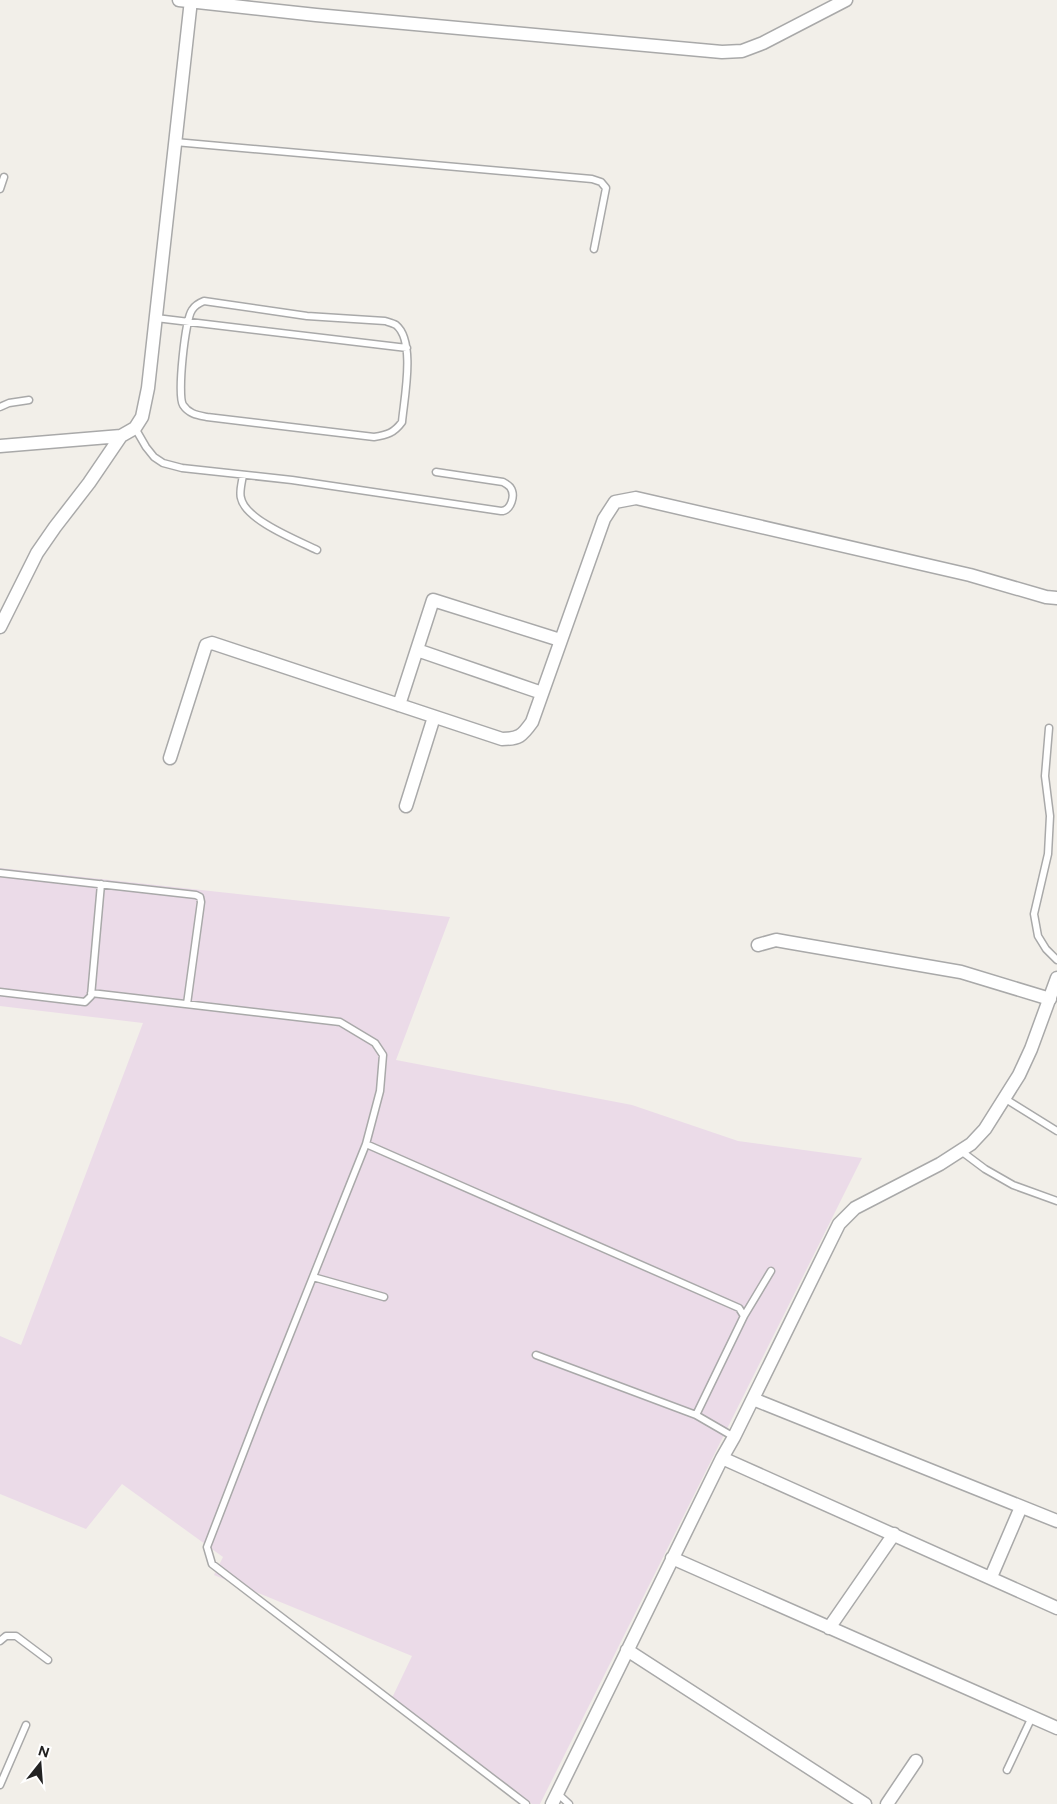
<svg xmlns="http://www.w3.org/2000/svg" width="1057" height="1804" viewBox="0 0 1057 1804" font-family="Figtree,sans-serif">
<style>
.industrial{fill:#ebdbe8}
.lines{fill:none;stroke-linecap:round;stroke-linejoin:round}
.service-casing{stroke:#a9a9a9;stroke-width:9}
.minor-casing{stroke:#a9a9a9;stroke-width:15}
.service{stroke:#fff;stroke-width:6}
.minor{stroke:#fff;stroke-width:12}
</style>
<rect width="100%" height="100%" fill="#f2efe9"/>
<path class="industrial" d="M 0,868 L 450,917 L 396,1060 L 632,1105 L 738,1141 L 862,1158 L 540,1804 L 532,1804 L 392,1698 L 412,1656 L 214,1575 L 223,1557 L 122,1484 L 86,1529 L 0,1494 L 0,1336 L 21,1345 L 143,1023 L 0,1006 Z"/>
<g class="lines">
<defs>
<path id="service" d="M 175,142 L 592,179 L 601,182 L 606,188 L 594,249
M 0,189 L 4,177
M 204,301 L 307,316 L 385,321 C 388,322 393,323 396,325 C 416,341 404,399 402,422 C 394,433 387,435 374,437 L 207,417 C 197,415 189,414 183,405 C 177,395 185,320 192,310 C 195,305 199,303 204,301 Z
M 156,318 L 407,348
M 0,407 L 9,403 L 29,400
M 135,428 L 146,447 L 154,457 L 163,463 L 182,468 L 292,480 L 501,511 C 511,511 516,495 510,487 C 508,485 505,483 503,482 L 436,472
M 243,475 C 242,482 239,492 241,498 C 245,520 299,541 317,550
M 1049,728 L 1045,776 L 1050,816 L 1048,854 L 1034,914 L 1038,936 L 1046,949 L 1057,960
M 0,873 L 196,895 L 200,897 L 201,902 L 187,1004
M 0,992 L 85,1002 L 91,996 L 101,884
M 91,993 L 340,1022 L 375,1043 L 383,1055 L 380,1091 L 366,1144 L 261,1407 L 207,1547 L 212,1564 L 526,1804
M 1004,1098 L 1057,1131
M 366,1144 L 739,1308 L 744,1316 L 696,1415 L 734,1437
M 961,1151 L 985,1169 L 1013,1185 L 1057,1201
M 313,1277 L 384,1297
M 744,1316 L 771,1271
M 536,1355 L 696,1415
M 0,1641 L 6,1636 L 16,1636 L 48,1660
M 1007,1770 L 1032,1717
M 0,1785 L 26,1725
M 557,1793 L 569,1804"/>
<path id="minor" d="M 179,0 L 316,15 L 722,52 L 742,51 L 763,43 L 846,0
M 0,446 L 121,436 L 135,428 L 142,417 L 148,388 L 191,0
M 0,627 L 37,553 L 55,527 L 89,483 L 121,436
M 417,650 L 542,693
M 399,705 L 433,600 L 560,640
M 170,758 L 206,645 L 212,643 L 502,739 C 519,739 522,736 532,722 L 604,519 L 615,502 L 636,498 L 970,575 L 1046,597 L 1057,598
M 406,806 L 434,717
M 758,945 L 776,940 L 787,942 L 961,972 L 1050,999
M 753,1399 L 1057,1521
M 722,1458 L 1057,1608
M 672,1558 L 1057,1728
M 991,1577 L 1021,1507
M 829,1628 L 894,1534
M 627,1650 L 865,1804
M 552,1804 L 722,1458 L 734,1437 L 839,1224 L 855,1208 L 940,1164 L 971,1144 L 985,1129 L 1019,1075 L 1031,1049 L 1057,978
M 887,1804 L 916,1761"/>
</defs>
<use href="#service" class="service-casing"/>
<use href="#minor" class="minor-casing"/>
<use href="#service" class="service"/>
<use href="#minor" class="minor"/>
</g>
<g transform="translate(40 1764) rotate(17)" stroke="#ffffff" stroke-width="4" paint-order="stroke">
<path d="M0-4L9 19L0 12L-9 19Z" fill="#222222"/>
<text y="-8" font-size="14" font-weight="bold" text-anchor="middle" fill="#222222">N</text>
</g>
</svg>
